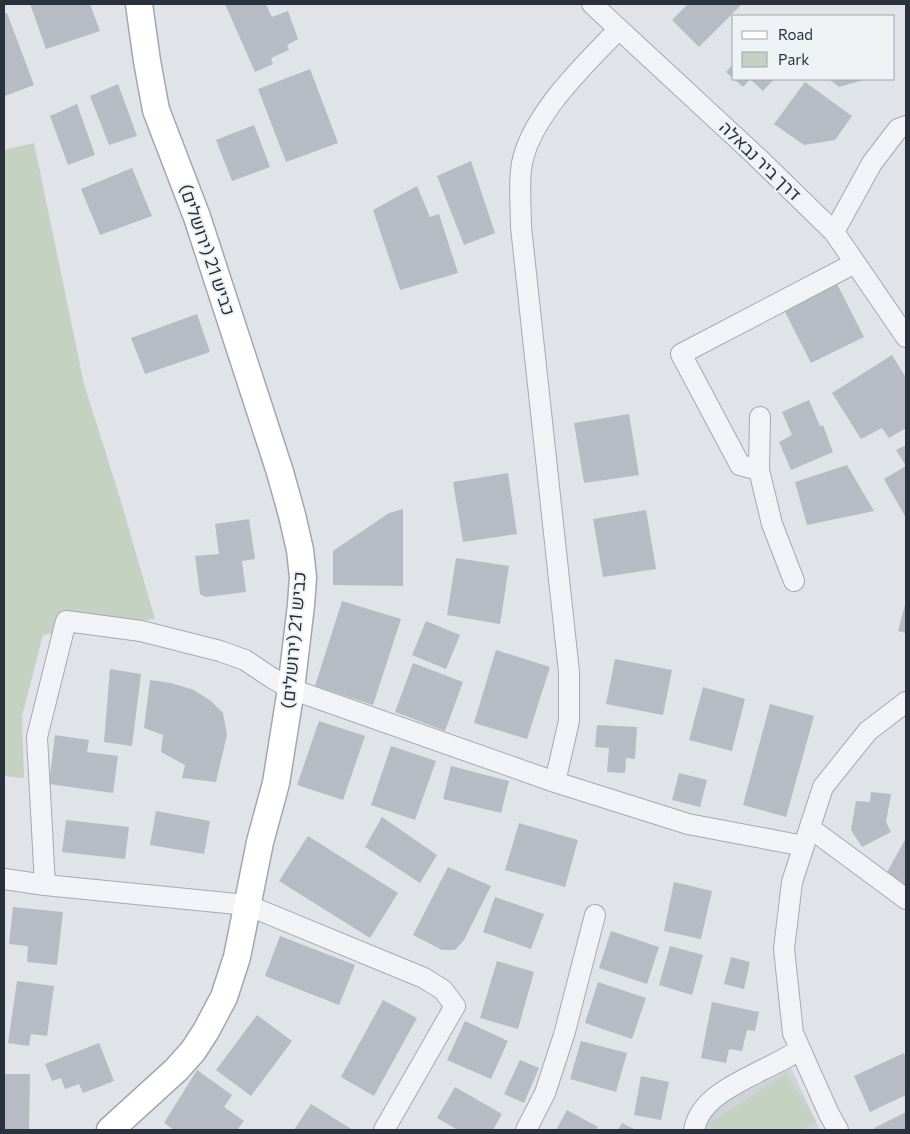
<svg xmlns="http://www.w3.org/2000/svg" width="910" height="1134" viewBox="0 0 910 1134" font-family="Commissioner,Heebo,sans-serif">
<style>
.built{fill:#ced2d9}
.green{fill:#c5d1c1}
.building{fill:#b7bcc4}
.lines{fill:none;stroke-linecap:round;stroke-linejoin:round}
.minor-casing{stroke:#a5aab2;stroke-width:22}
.major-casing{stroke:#a0a7b3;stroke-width:29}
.minor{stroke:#f2f3f6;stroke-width:20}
.major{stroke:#fff;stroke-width:26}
.labels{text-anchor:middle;stroke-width:4;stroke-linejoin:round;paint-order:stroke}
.street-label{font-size:18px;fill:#29313e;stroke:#eff2f5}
</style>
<rect width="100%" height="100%" fill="#e0e3e8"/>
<path class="built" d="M 791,1068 L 820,1130 L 702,1130 L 704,1120 L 721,1104 Z"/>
<path class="green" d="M 34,143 L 84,384 L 120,498 L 155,619 L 43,635 L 22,716 L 24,778 L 4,776 L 4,150 Z
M 786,1074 L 816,1121 L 801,1130 L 712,1130 L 708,1124 Z"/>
<path class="building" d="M 30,4 L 90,4 L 100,31 L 46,49 Z
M 225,4 L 266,4 L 272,17 L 288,11 L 298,39 L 287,45 L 289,50 L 271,58 L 273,64 L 255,72 Z
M 688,4 L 742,4 L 699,47 L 672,20 Z
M 7,13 L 34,85 L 5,96 L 4,14 Z
M 734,63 L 734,79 L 774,79 L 763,91 L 750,79 L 743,87 L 726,72 Z
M 310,69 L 338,143 L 286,162 L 258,89 Z
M 829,79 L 867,79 L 839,87 Z
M 805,82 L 852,116 L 835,140 L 804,145 L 774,124 Z
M 118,84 L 137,136 L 109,145 L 90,96 Z
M 77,104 L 95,155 L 68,165 L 50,116 Z
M 254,125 L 270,167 L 232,181 L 216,140 Z
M 471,161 L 495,233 L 464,245 L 437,176 Z
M 132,168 L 152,216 L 100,235 L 81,189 Z
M 417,186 L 430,217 L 439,214 L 458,273 L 400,290 L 373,210 Z
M 837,284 L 864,337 L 811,363 L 784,310 Z
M 197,314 L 210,352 L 145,374 L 131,338 Z
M 892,355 L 906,378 L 906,428 L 889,438 L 882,428 L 861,439 L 832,393 Z
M 809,400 L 820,426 L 823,425 L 833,452 L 791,470 L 779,442 L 792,435 L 782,412 Z
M 629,414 L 639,475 L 584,483 L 574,423 Z
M 906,445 L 906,518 L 884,479 L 906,466 L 896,450 Z
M 847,465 L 874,511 L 807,525 L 795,482 Z
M 508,473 L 517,534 L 463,542 L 453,482 Z
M 403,509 L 403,586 L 333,585 L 333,551 L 389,513 Z
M 646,510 L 656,569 L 603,577 L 593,519 Z
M 249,519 L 255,559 L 242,561 L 246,592 L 206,597 L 200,594 L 195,556 L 219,554 L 215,524 Z
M 456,558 L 509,566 L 500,624 L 447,615 Z
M 342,601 L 401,619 L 373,705 L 315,686 Z
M 906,601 L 906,633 L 898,631 Z
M 426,621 L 460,635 L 446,669 L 412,655 Z
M 496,650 L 550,667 L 527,739 L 474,723 Z
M 615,659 L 672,670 L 663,715 L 606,704 Z
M 413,663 L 463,682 L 445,731 L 395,712 Z
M 110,669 L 141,674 L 132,746 L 104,742 Z
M 150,680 L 171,683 L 194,690 L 211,701 L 223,713 L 227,735 L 216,782 L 182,778 L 185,765 L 161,752 L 163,735 L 144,728 Z
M 703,687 L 745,699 L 732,751 L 689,740 Z
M 770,704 L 814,716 L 786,817 L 743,805 Z
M 319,721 L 365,736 L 343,800 L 297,785 Z
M 597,725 L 637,727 L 635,759 L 626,758 L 625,773 L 607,772 L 609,748 L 595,747 Z
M 55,735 L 89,740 L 87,752 L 118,756 L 113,793 L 49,784 Z
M 391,746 L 436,761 L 415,820 L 371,805 Z
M 451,766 L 509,781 L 501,813 L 443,799 Z
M 679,773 L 707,780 L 700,807 L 672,800 Z
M 871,792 L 891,794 L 886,822 L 891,832 L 862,847 L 851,830 L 856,801 L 870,802 Z
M 156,811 L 210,821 L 204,854 L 150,845 Z
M 382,817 L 437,855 L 420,883 L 365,847 Z
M 66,820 L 129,827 L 125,859 L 62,852 Z
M 519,823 L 578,840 L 565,887 L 505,870 Z
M 308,836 L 398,893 L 370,938 L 279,881 Z
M 906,838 L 906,889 L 886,874 Z
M 448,867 L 491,886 L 464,940 L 455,950 L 442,950 L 413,935 Z
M 674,882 L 712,891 L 701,939 L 664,931 Z
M 495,897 L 544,914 L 531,949 L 483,932 Z
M 13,907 L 63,912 L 57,965 L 27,962 L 28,946 L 9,944 Z
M 611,931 L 659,947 L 647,984 L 599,968 Z
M 280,936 L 355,965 L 339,1005 L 265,976 Z
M 670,946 L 703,955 L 692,995 L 659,985 Z
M 731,957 L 750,962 L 744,989 L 724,984 Z
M 497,961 L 534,972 L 518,1029 L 480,1018 Z
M 17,981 L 54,986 L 47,1036 L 31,1034 L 29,1046 L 8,1043 Z
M 598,982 L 646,998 L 632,1039 L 585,1023 Z
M 383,1000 L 417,1018 L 374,1096 L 341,1077 Z
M 712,1002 L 759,1012 L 755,1031 L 747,1030 L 742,1051 L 729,1049 L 726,1063 L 701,1058 Z
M 257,1015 L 292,1041 L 251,1096 L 216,1070 Z
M 465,1021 L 508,1041 L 491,1079 L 447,1060 Z
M 581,1041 L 627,1053 L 616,1092 L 570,1079 Z
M 99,1043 L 114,1081 L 83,1093 L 79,1084 L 65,1089 L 61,1078 L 52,1081 L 45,1064 Z
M 904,1053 L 906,1058 L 906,1095 L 870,1112 L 854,1076 Z
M 520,1060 L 539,1068 L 524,1103 L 504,1094 Z
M 197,1070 L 232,1095 L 224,1107 L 244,1121 L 237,1130 L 174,1130 L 164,1123 Z
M 4,1074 L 30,1074 L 29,1130 L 4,1130 Z
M 641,1076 L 669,1082 L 661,1120 L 634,1115 Z
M 455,1087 L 502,1114 L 493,1130 L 458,1130 L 437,1118 Z
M 311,1104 L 353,1130 L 294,1130 Z
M 567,1110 L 598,1127 L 596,1130 L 556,1130 Z
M 906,1112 L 906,1130 L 876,1130 L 874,1128 Z
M 622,1123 L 636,1130 L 618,1130 Z"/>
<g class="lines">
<defs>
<path id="minor" d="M 592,4 L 756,156 L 834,232 L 906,337
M 834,232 L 872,163 L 898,129 L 906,126
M 760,417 L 759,470 L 772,524 L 794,581
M 759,470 L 740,465 L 681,354 L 855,263
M 555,782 L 569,721 L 569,672 L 521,227 C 521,209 519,188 521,170 C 526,120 585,64 618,30
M 810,828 L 906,899
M 4,879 L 45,885 L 247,905 L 424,978 L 443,990 L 455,1006 L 384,1130
M 45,885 L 37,737 L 66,621 L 141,631 L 220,651 L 245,660 L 272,678 L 291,689 L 555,782 L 688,824 L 804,846
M 526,1130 L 545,1093 L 564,1035 L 595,915
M 694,1130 C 700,1098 736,1084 762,1070 C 775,1064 788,1057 800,1050
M 838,1130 L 829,1114 L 793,1033 L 784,949 L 792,882 L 823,787 L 868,731 L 906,702"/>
<path id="major" d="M 110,1130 L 176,1070 L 193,1051 L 206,1031 L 224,997 L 237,957 L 260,842 L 276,783 L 291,689 L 301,605 L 303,577 L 300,550 L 292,515 L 280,472 L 197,217 L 156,110 L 147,61 L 139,4"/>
</defs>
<use href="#minor" class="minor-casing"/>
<use href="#major" class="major-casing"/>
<use href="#minor" class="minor"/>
<use href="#major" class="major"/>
</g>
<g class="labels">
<g class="street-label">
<text transform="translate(760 161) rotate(44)" y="6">דרך ביר נבאלה</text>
<text transform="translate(207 250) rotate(71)" y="6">כביש 21 (ירושלים)</text>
<text transform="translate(294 640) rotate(-85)" y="6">כביש 21 (ירושלים)</text>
</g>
</g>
<rect width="910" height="1134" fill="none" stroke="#29313e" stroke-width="10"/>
<rect x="732" y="15" width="162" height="65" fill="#eff2f5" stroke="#a0a5ac"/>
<rect x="742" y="31" width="25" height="8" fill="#ffffff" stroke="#a0a5ac"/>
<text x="778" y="40" font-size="15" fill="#29313e">Road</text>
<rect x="742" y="52" width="25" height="15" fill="#c5d1c1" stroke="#a0a5ac"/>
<text x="778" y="65" font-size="15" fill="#29313e">Park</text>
</svg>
